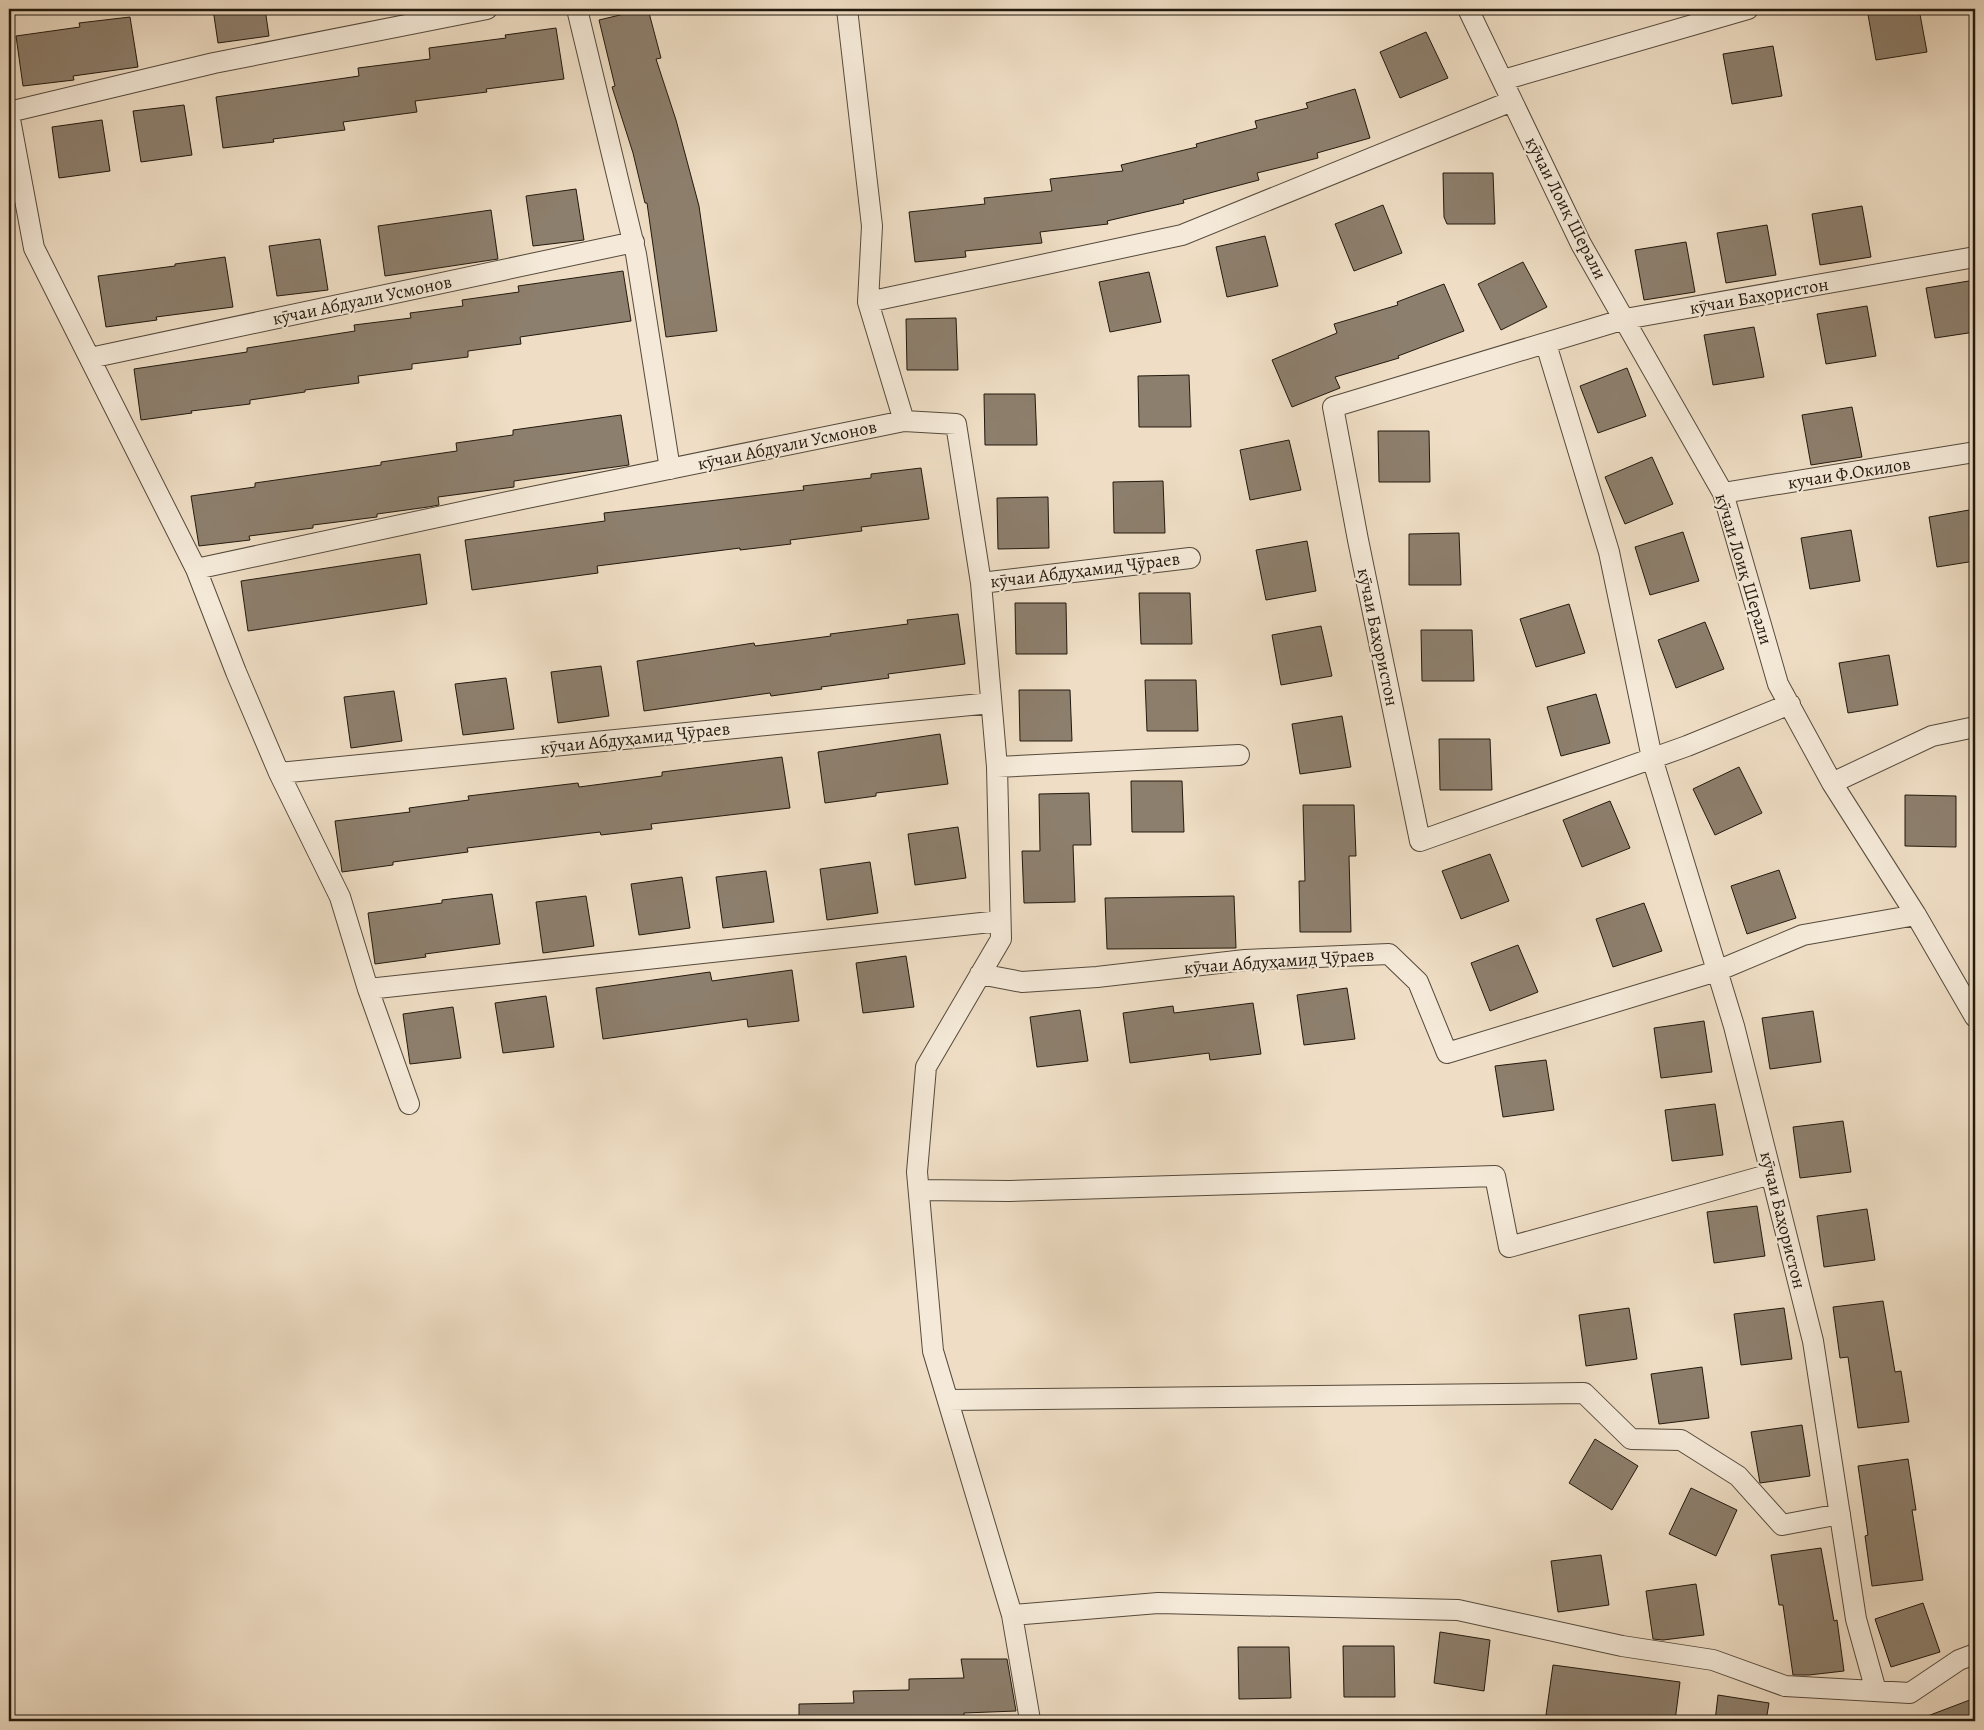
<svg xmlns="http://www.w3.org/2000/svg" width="1984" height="1730" viewBox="0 0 1984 1730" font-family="Alegreya,serif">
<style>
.building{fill:#8d7f6d;stroke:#22190e}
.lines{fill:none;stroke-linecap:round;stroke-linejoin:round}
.street-casing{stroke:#554a3c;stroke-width:22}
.street{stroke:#f5ead9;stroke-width:20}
.labels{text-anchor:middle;stroke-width:4;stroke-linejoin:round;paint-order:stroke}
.street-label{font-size:18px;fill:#22190e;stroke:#f5ead9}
</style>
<rect width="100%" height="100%" fill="#efdec5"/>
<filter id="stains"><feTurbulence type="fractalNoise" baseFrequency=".004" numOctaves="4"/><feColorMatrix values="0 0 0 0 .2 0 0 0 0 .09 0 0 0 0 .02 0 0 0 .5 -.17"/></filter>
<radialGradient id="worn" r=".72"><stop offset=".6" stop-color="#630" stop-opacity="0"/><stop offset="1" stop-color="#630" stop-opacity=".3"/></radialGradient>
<path class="building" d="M 213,9 L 265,9 L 269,36 L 218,43 Z
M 645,9 L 648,9 L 661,58 L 656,59 L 676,120 L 699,206 L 717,331 L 666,337 L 647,203 L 645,203 L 633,153 L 612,87 L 615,86 L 599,20 Z
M 1867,9 L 1919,9 L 1927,52 L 1876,60 Z
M 130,17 L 138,67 L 73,76 L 74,80 L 23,86 L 16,36 L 80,27 L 79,23 Z
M 556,28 L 564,79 L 486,89 L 487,92 L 415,101 L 417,112 L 343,122 L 345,130 L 273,139 L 274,142 L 223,148 L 216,97 L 359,76 L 358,68 L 430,59 L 429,48 L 506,38 L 505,35 Z
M 1426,32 L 1448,78 L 1400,98 L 1380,52 Z
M 1773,46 L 1782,96 L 1732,104 L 1723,54 Z
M 1355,89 L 1370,138 L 1317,153 L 1318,158 L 1257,173 L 1259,180 L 1183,200 L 1184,203 L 1107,221 L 1108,224 L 1040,232 L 1042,243 L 965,251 L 966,257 L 915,262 L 909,212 L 985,204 L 984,198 L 1052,191 L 1050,179 L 1123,171 L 1121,165 L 1197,147 L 1196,144 L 1257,128 L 1255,121 L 1308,108 L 1306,103 Z
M 184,105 L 192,155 L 141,162 L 133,111 Z
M 102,120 L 110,171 L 59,178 L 52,127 Z
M 1443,173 L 1493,173 L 1495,224 L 1447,224 L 1444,217 Z
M 576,189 L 584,240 L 533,246 L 526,196 Z
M 1383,205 L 1402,253 L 1354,271 L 1335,224 Z
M 1862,206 L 1871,257 L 1820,265 L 1812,214 Z
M 491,210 L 498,259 L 385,276 L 378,226 Z
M 1767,225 L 1776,275 L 1726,283 L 1717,233 Z
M 1265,236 L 1278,286 L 1227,297 L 1216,247 Z
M 320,239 L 328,290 L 277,296 L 269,246 Z
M 1686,242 L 1695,292 L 1644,300 L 1635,250 Z
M 225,257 L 233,307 L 156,317 L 157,320 L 106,327 L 98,276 L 175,266 L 175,264 Z
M 1523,262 L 1547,307 L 1501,330 L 1478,284 Z
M 623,271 L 631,321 L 520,337 L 521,344 L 468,351 L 468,357 L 412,364 L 412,369 L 358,376 L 359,383 L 305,390 L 305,392 L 250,400 L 250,404 L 191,411 L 192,413 L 141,420 L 134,369 L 247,352 L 247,348 L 355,331 L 354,325 L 411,318 L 410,313 L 463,306 L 462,300 L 519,292 L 518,286 Z
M 1149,272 L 1161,322 L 1110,332 L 1099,282 Z
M 1975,280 L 1975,332 L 1935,338 L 1926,288 Z
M 1444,284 L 1464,331 L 1398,356 L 1399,358 L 1335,377 L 1340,388 L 1292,407 L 1272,360 L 1337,333 L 1334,324 L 1398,305 L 1397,302 Z
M 1867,306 L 1876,356 L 1826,364 L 1817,314 Z
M 956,318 L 958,370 L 907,370 L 906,319 Z
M 1754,327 L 1764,377 L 1713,385 L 1704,335 Z
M 1627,368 L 1646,416 L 1598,433 L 1580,386 Z
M 1189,375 L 1191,427 L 1139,427 L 1138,376 Z
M 984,394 L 1035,394 L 1037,445 L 985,445 Z
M 1852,407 L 1862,457 L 1811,465 L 1802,415 Z
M 621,415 L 629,465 L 514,481 L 514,487 L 438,497 L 439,505 L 428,507 L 377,514 L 377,517 L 313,525 L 313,528 L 249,536 L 250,540 L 199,546 L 191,496 L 255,487 L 255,483 L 381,465 L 381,462 L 457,451 L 456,443 L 513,435 L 513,430 Z
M 1378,431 L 1429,431 L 1430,482 L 1379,482 Z
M 1289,440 L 1301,490 L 1250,500 L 1240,450 Z
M 1652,457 L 1673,504 L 1625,524 L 1605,477 Z
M 921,468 L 929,519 L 861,527 L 862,531 L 790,540 L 791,544 L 740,550 L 740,548 L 597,566 L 598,573 L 472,590 L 465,540 L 605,521 L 604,513 L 804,490 L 803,486 L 871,478 L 871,474 Z
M 1163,481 L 1165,533 L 1114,533 L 1113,482 Z
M 1048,497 L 1049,548 L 998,549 L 997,498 Z
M 1975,509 L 1975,561 L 1937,567 L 1929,517 Z
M 1851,530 L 1860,581 L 1810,589 L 1801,538 Z
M 1683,532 L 1699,581 L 1650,595 L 1635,547 Z
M 1459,533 L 1461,585 L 1409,585 L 1409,534 Z
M 1307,541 L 1316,591 L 1266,600 L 1256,550 Z
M 420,554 L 427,604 L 248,631 L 241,581 Z
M 1139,593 L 1190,593 L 1192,644 L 1141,644 Z
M 1015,603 L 1066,603 L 1067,654 L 1016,654 Z
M 1569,604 L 1585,653 L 1536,667 L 1520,619 Z
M 958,614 L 965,664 L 888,674 L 889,678 L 821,687 L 822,689 L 771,696 L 770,693 L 644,711 L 637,661 L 754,643 L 755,646 L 831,636 L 830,634 L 908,624 L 907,620 Z
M 1705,622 L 1724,669 L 1676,688 L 1658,640 Z
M 1321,626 L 1332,676 L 1281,685 L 1272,635 Z
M 1421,630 L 1472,630 L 1474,681 L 1422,681 Z
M 1889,655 L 1898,705 L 1848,713 L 1839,663 Z
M 601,666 L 609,716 L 558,723 L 551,672 Z
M 506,678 L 514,729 L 463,735 L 455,684 Z
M 1145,680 L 1196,680 L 1198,731 L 1147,731 Z
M 1019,690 L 1070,690 L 1072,741 L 1020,741 Z
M 394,691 L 402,741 L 351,748 L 344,697 Z
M 1596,694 L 1610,743 L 1561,756 L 1547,707 Z
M 1342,716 L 1351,767 L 1300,774 L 1292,724 Z
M 940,734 L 948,784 L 876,793 L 876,796 L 825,803 L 818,752 Z
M 1439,739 L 1490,739 L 1492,790 L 1440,790 Z
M 782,757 L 790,808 L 651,824 L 652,829 L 601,835 L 600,832 L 467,848 L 468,852 L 393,862 L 393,865 L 342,872 L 335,821 L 410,812 L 409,808 L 469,800 L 468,796 L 578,783 L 579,787 L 662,776 L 662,772 Z
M 1739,767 L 1762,813 L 1715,835 L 1693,789 Z
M 1131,781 L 1182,781 L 1184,832 L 1132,832 Z
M 1089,793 L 1091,845 L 1073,845 L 1075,902 L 1024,903 L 1022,851 L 1040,851 L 1039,794 Z
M 1905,795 L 1956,796 L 1956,847 L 1905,846 Z
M 1610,801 L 1630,848 L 1582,867 L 1563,820 Z
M 1303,805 L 1354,805 L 1356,856 L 1349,856 L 1351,932 L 1300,932 L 1299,881 L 1305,881 Z
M 958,827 L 966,878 L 915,885 L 908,834 Z
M 1490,854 L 1509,901 L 1461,919 L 1442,871 Z
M 870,862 L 878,913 L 827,920 L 820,869 Z
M 1779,870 L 1796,918 L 1747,934 L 1731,886 Z
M 766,871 L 774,922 L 723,928 L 716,877 Z
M 682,877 L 690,928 L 639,935 L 631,884 Z
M 492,894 L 500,944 L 425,954 L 426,957 L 375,964 L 368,913 L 442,903 L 442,900 Z
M 586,896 L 594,946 L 543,953 L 536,902 Z
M 1234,896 L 1236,948 L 1107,949 L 1105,898 Z
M 1644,903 L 1662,951 L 1613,967 L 1596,919 Z
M 1518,945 L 1538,992 L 1490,1011 L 1471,963 Z
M 906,956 L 914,1007 L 863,1013 L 856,963 Z
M 792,970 L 799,1021 L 748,1027 L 747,1019 L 603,1039 L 596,988 L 710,972 L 712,981 Z
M 1347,988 L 1355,1039 L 1304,1045 L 1297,995 Z
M 546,996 L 554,1047 L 503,1053 L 495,1003 Z
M 1253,1003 L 1261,1054 L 1210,1060 L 1209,1053 L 1130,1063 L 1123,1013 L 1173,1006 L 1174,1013 Z
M 453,1007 L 461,1058 L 410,1064 L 403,1014 Z
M 1080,1010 L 1088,1061 L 1037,1067 L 1030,1017 Z
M 1813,1011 L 1821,1062 L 1770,1069 L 1762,1018 Z
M 1704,1021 L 1712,1072 L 1661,1078 L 1654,1028 Z
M 1546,1060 L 1554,1110 L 1503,1117 L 1495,1066 Z
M 1715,1104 L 1723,1155 L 1672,1161 L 1665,1110 Z
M 1843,1121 L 1851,1172 L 1800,1178 L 1793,1127 Z
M 1757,1206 L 1765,1256 L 1714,1263 L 1707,1212 Z
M 1867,1209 L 1875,1260 L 1824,1267 L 1817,1216 Z
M 1883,1301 L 1895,1372 L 1901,1371 L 1909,1422 L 1858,1428 L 1848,1357 L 1840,1358 L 1833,1307 Z
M 1629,1308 L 1637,1359 L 1586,1366 L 1579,1315 Z
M 1784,1308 L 1792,1359 L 1741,1365 L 1734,1314 Z
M 1702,1367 L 1709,1418 L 1659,1424 L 1651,1374 Z
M 1802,1425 L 1810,1476 L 1760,1483 L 1751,1432 Z
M 1595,1439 L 1638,1466 L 1612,1510 L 1569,1483 Z
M 1908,1459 L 1916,1510 L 1912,1510 L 1923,1580 L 1872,1586 L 1865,1536 L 1868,1535 L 1858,1466 Z
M 1691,1488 L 1737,1510 L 1716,1556 L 1669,1534 Z
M 1821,1548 L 1834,1621 L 1837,1620 L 1844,1671 L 1809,1675 L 1793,1675 L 1783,1605 L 1779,1605 L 1771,1555 Z
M 1601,1555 L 1609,1605 L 1558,1612 L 1551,1561 Z
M 1696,1584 L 1704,1635 L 1663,1640 L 1653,1639 L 1646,1591 Z
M 1923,1603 L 1940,1652 L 1891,1667 L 1875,1619 Z
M 1440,1632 L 1490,1640 L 1484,1691 L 1434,1683 Z
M 1343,1646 L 1394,1646 L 1395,1697 L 1344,1697 Z
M 1238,1647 L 1289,1647 L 1291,1698 L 1239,1699 Z
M 961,1659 L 1007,1659 L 1016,1711 L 964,1713 L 964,1721 L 799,1721 L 799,1704 L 854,1703 L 853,1691 L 909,1690 L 909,1679 L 964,1678 Z
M 1553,1665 L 1680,1682 L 1675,1721 L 1587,1721 L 1546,1715 Z
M 1718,1695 L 1769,1703 L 1766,1721 L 1715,1721 Z
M 1975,1698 L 1975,1721 L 1917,1721 L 1917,1720 Z"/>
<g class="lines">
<defs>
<path id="street" d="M 577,9 L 636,254 L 670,469
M 847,9 L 872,226 L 868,302 L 904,421 L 956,424 L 981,583 L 997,767 L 1001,939 L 926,1067 L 917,1172 L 933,1351 L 1012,1615 L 1030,1720
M 1468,9 L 1581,244 L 1723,493 L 1778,684 L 1832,783 L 1916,915 L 1975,1017
M 1503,80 L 1748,9
M 9,112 L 214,63 L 487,9
M 9,114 L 34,248 L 196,569 L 236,672 L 279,773 L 340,897 L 368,989 L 409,1104
M 868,302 L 1182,235 L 1512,101
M 1546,344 L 1609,552 L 1652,758 L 1734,1026 L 1813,1341 L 1856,1619 L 1876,1691
M 90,358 L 634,242
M 1723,493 L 1975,452
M 196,569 L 522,499 L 904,421
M 981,583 L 1190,558
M 1790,704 L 1687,746 L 1420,841 L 1358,540 L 1333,407 L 1625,319 L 1975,257
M 997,767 L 1239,755
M 279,773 L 991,703
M 1832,783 L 1932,736 L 1975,727
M 980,974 L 1022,982 L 1097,977 L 1245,960 L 1389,954 L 1418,982 L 1447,1053 L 1717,971 L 1803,935 L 1916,915
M 368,989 L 1000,921
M 919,1190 L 1009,1191 L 1495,1176 L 1509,1247 L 1771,1174
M 948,1400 L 1584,1393 L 1631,1439 L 1681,1440 L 1738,1476 L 1782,1525 L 1840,1514
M 1012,1615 L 1158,1603 L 1458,1610 L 1622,1646 L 1713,1660 L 1785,1686 L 1910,1693 L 1959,1660 L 1975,1654"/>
</defs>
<use href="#street" class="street-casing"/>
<use href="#street" class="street"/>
</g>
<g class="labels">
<g class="street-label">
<text transform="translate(1566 208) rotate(63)" y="6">кӯчаи Лоиқ Шерали</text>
<text transform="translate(1759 296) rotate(-10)" y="6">кӯчаи Баҳористон</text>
<text transform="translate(362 300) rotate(-12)" y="6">кӯчаи Абдуали Усмонов</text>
<text transform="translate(787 445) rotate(-12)" y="6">кӯчаи Абдуали Усмонов</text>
<text transform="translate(1849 473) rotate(-9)" y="6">кучаи Ф.Окилов</text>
<text transform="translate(1744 569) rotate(73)" y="6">кӯчаи Лоиқ Шерали</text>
<text transform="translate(1085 570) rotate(-7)" y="6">кӯчаи Абдуҳамид Ҷӯраев</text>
<text transform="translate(1378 637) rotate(78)" y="6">кӯчаи Баҳористон</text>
<text transform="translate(635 738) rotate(-6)" y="6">кӯчаи Абдуҳамид Ҷӯраев</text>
<text transform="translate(1279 961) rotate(-4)" y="6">кӯчаи Абдуҳамид Ҷӯраев</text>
<text transform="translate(1783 1220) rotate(76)" y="6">кӯчаи Баҳористон</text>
</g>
</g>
<rect width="1984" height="1730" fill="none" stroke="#efdec5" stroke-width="30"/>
<rect x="10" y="10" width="1964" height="1710" fill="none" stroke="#22190e" stroke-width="2.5"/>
<rect x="15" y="15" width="1954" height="1700" fill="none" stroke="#22190e"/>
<rect width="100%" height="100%" filter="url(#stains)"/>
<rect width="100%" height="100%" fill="url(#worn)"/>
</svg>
